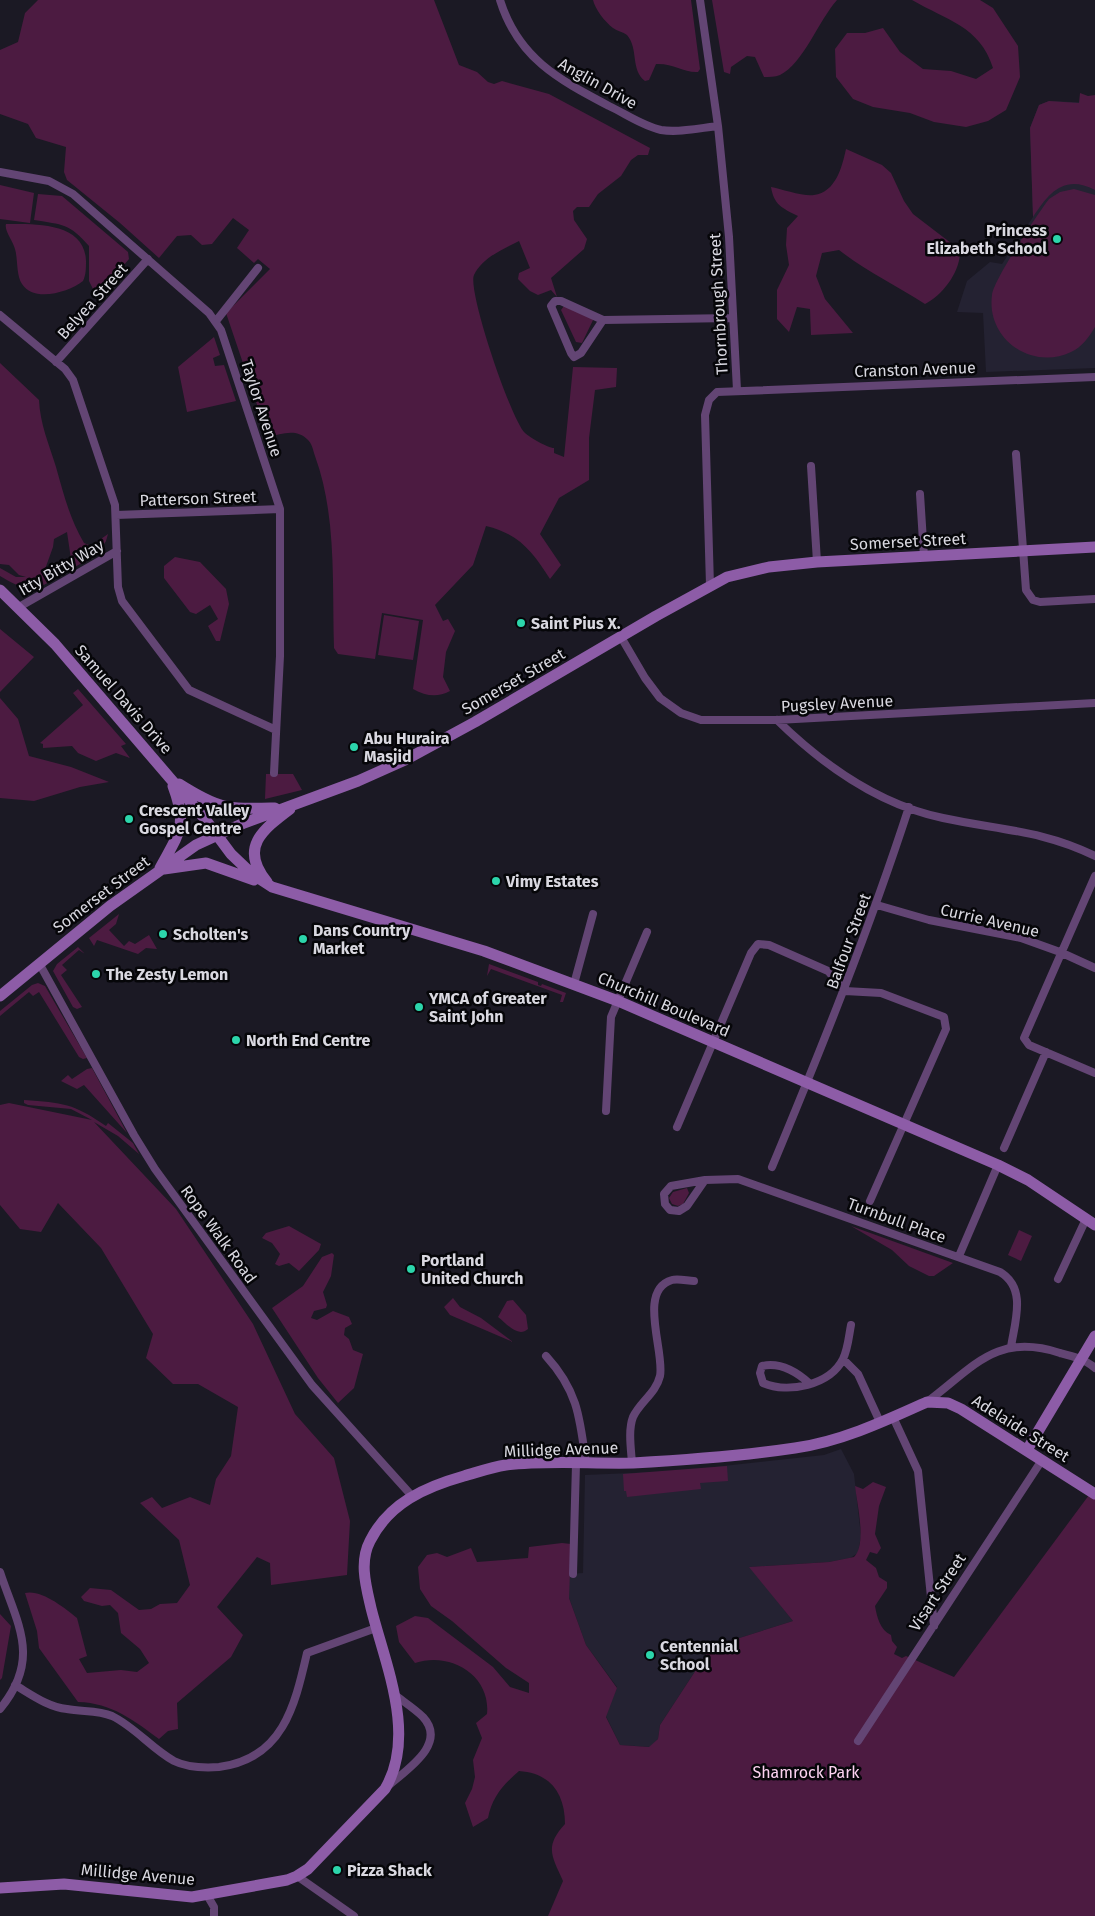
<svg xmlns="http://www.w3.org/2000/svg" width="1095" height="1916" viewBox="0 0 1095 1916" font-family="'Fira Sans',sans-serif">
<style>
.built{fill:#242232}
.green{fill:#4c1b41;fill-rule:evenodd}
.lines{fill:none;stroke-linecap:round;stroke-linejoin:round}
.street{stroke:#634574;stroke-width:8}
.secondary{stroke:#8d5ca7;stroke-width:11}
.poi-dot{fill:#2cd5ab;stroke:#060609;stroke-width:2}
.labels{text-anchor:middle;stroke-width:5;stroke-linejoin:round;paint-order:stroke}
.street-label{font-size:16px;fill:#d9d8e0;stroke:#060609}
.poi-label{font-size:16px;font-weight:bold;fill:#d9d8e0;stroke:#060609;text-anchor:start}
.park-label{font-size:16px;fill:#fcd2f0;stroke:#060609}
</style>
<rect width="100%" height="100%" fill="#1b1924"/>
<path class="built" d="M 1049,101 L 1095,103 L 1095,368 L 986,372 L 983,313 L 957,312 L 967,281 L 990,262 L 1002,264 L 1033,217 L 1030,128 L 1039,105 Z
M 841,1449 L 854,1474 L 861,1536 L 858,1553 L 850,1558 L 829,1562 L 750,1567 L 793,1621 L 711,1647 L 660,1725 L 658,1739 L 650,1747 L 620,1745 L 606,1716 L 617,1687 L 586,1645 L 569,1598 L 569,1574 L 583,1573 L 585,1475 L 678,1471 L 824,1455 Z"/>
<path class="green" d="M 38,0 L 434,0 L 459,65 L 477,72 L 488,82 L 494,84 L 502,81 L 549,94 L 650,148 L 648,155 L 638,155 L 631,160 L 621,176 L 598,194 L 589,207 L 577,207 L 573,211 L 574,220 L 587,239 L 584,249 L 551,278 L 557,297 L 551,290 L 538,295 L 530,291 L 518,279 L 519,273 L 530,268 L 519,241 C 503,249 482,258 474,275 C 467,290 511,420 525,433 C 529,437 548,448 554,448 L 554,453 L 564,457 L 573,367 L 617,368 L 616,387 L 595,390 L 589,438 L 589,480 L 559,498 L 540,534 L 561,565 L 550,579 C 532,551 519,534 486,526 L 473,565 L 435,605 L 443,621 L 448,619 L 455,631 L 446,652 L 443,677 L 450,691 C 437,698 426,696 413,689 L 423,620 L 382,613 L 375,659 L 338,654 L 334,648 C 332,585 337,516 315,456 C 313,450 312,443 307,439 C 296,428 281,434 268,437 L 226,313 L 270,269 L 258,259 L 254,263 L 237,248 L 249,230 L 233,218 L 212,244 L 202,245 L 191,235 L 177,236 L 159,258 L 120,223 L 67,180 L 64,172 L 66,147 L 36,138 L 28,124 L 0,114 L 0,50 L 18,42 L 25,13 Z
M 593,0 L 691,0 L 700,69 L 698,72 C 684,73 673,63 656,64 L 649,80 L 645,81 C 630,69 639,49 627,35 C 623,32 617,31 613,28 C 605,22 595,9 593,0 Z
M 712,0 L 837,0 C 819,20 803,64 780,75 C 775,77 769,77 764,77 L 755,57 L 747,56 L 731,67 L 730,74 L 724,72 Z
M 912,0 L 980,0 L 993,8 L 1018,46 L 1020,77 L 1006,110 L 988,121 L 966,127 L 934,122 L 910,113 L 873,107 L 853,99 L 836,77 L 835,49 L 847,33 L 865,33 L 883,28 L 900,52 L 923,69 L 951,71 L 976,79 L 993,68 C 980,26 946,20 912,0 Z
M 1080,93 L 1088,96 L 1095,95 L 1095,190 C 1064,174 1049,193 1033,217 L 1030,128 L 1039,105 L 1049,101 L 1079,103 Z
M 846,149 L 882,165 L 891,173 L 904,201 L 913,214 L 960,250 C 961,271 943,295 925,304 C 897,286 866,271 839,250 L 822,253 L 816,276 L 825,299 L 853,333 L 811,335 L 810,309 L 797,307 L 789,332 L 777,319 L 777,290 L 789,265 L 786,245 L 787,228 L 798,216 C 782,208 774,205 771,187 C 781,189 805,197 814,195 C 836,192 842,167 846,149 Z
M 0,185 L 34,193 L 30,223 L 0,219 Z
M 1074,189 L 1095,195 L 1095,327 C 1089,337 1082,347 1071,352 C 1032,371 986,339 992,295 C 994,279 1037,215 1049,199 L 1060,192 Z
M 38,194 L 62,196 L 128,252 L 129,259 L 97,297 L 89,281 L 89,246 C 69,223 63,225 34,220 Z
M 6,224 C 35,224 85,222 86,261 C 86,268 86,275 83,281 C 69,292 34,303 22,284 C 16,275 18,259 15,249 C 13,241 4,230 6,224 Z
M 564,306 L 594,318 L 582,343 L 576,342 L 561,310 Z
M 214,337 L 220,355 L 213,358 L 215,366 L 224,365 L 236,401 L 187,412 L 178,367 Z
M 0,363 L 39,400 C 40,424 49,444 56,467 C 64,495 69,517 84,543 L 91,546 L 108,534 L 106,541 L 102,547 L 104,549 L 99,553 L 42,586 C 26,592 14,584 0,576 L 0,568 L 16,577 L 26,577 L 19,575 L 9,565 L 0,564 ZM 67,532 L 71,559 L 52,573 L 44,572 L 53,547 L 54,539 Z
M 175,557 L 200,562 L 226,589 L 229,604 L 220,641 L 216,641 L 208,626 L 218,619 L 210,605 L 196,614 L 190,612 L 164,578 L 164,566 Z
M 384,615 L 419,621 L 413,660 L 378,655 Z
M 0,629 L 34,657 L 0,692 Z
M 78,689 L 126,744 L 121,746 L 130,758 L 116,753 L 96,761 L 78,753 L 72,746 L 43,748 L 43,744 L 40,743 L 83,705 L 73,693 Z
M 0,698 L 18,719 L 29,756 L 71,767 L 109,782 L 80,787 L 34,801 L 0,798 Z
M 266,774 L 293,774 L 302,790 L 265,799 Z
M 119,914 L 116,924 L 109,930 L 124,946 L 129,941 L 135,944 L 149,935 L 157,949 L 146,948 L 138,954 L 97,940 L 94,946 L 89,938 Z
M 78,947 L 85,954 L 79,950 L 62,965 L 67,970 L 61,975 L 82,1007 L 77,1009 L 73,1007 L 53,971 L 57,964 Z
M 489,964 L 538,982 L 538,985 L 541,986 L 542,984 L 566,993 L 563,1002 L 560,1002 L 562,995 L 491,969 L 487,976 Z
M 38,983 L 45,986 L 87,1058 L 83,1059 L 79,1057 L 39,992 L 33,996 L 29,992 L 0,1016 L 0,1011 L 32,985 Z
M 92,1068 L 127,1133 L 84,1085 L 77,1089 L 61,1081 L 68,1075 L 72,1079 L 87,1069 Z
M 24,1100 C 63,1103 73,1103 106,1126 L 108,1123 L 133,1143 L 139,1154 L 118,1136 L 94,1122 L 176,1209 L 253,1324 L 295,1414 L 334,1458 L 350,1521 L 347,1575 L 271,1585 L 270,1563 L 257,1557 L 217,1607 L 243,1635 L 231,1657 L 177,1703 L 178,1729 L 168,1731 L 159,1739 C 133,1720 112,1703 78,1702 L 39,1648 L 37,1631 L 25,1593 C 41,1589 65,1608 77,1618 L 87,1656 L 79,1659 L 87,1673 L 121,1670 L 137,1672 L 149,1663 L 140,1649 L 121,1633 L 118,1613 L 110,1605 L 102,1606 L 84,1601 L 81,1597 L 90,1588 L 111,1590 L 139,1610 L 151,1609 L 160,1604 L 177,1603 L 190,1585 L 179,1540 L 140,1503 L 152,1497 L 162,1508 L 190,1497 L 210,1505 L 216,1479 L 231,1456 L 238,1407 L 198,1384 L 173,1384 L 146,1358 L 153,1334 L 101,1248 L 58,1203 L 41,1232 L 20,1229 L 0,1205 L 0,1105 L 9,1103 L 92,1120 L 71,1109 L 28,1105 L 24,1103 Z
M 687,1188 L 689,1193 L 683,1204 L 678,1206 L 672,1204 L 669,1198 L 673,1192 Z
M 289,1226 L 321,1244 L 319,1250 L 299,1271 L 289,1263 L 279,1266 L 275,1264 L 280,1254 L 272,1243 L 262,1238 L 266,1233 Z
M 851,1226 L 953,1263 L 934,1276 L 929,1276 L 909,1266 L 892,1250 Z
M 1019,1230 L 1032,1236 L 1021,1261 L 1008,1255 Z
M 332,1253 L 334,1255 L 331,1276 L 323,1292 L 327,1305 L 326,1308 L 314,1311 L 311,1318 L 317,1320 L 333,1311 L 349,1317 L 352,1324 L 345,1328 L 344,1335 L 349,1339 L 353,1350 L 363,1354 L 354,1388 L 338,1403 L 318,1378 L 272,1308 L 303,1286 L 322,1257 Z
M 453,1298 L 460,1307 L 481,1318 L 513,1342 L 450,1315 L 444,1307 Z
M 513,1300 L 526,1315 L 528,1329 C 518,1338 507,1324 498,1317 L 507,1301 Z
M 727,1466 L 728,1481 L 700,1483 L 701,1489 L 627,1497 L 626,1491 L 624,1491 L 623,1474 Z
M 873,1482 L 886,1487 L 879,1506 L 875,1534 L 881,1548 L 877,1554 L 870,1552 L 866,1560 L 876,1568 L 879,1577 L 887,1582 L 887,1588 L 875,1606 C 877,1617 880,1630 891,1635 L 892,1641 L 897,1647 L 894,1654 L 902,1658 L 906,1656 L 954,1677 L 1092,1491 L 1095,1494 L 1095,1916 L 548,1916 L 563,1881 C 552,1856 544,1847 565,1824 C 565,1793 550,1773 519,1771 C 503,1785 492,1797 488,1818 L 473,1827 L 465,1803 L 472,1789 L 475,1777 L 473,1760 L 482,1738 L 476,1723 L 487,1714 C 491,1675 450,1651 415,1663 L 399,1642 L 396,1626 L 415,1616 L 428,1618 L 493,1667 L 510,1687 L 529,1693 L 529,1683 L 506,1668 L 452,1621 L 431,1606 L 420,1589 L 418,1567 L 427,1555 L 437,1553 L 447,1557 L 471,1548 L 477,1562 L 528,1558 L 529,1547 L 562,1543 L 571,1544 L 569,1598 L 586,1645 L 617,1688 L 606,1717 L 620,1745 L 649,1747 L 658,1739 L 660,1725 L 711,1647 L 793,1621 L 749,1567 L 829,1562 L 854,1557 C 867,1544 857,1504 855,1486 L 863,1489 Z
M 0,1614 L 11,1626 L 2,1678 L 0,1680 Z"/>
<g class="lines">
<path class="street" d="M 500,0 C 518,58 558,79 609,106 C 626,114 643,126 661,130 C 679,133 700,128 718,126
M 700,0 L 718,126 L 729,237 L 737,390
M 0,172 L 49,181 L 73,194 L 209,313 L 221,330 L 280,509 L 280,656 L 274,773
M 0,315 L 65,369 L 73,380 L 115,505 L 118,587 L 122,601 L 189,690 L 276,730
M 603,320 L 581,353 L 574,357 L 571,353 L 551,306 L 555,301 L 561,301 L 603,320 L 733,318
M 216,321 L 258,268
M 56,362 L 148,259
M 1016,454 L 1026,590 L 1033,600 L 1040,602 L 1095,599
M 811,466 L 817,562
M 920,494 L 924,557
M 116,515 L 280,509
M 710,585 L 705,415 L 709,400 L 717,392 L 1095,377
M 19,607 L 117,551
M 621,637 L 645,678 L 660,698 L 681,713 L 701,720 L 777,720 L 1095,703
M 777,720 C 823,765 880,805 943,818 C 998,830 1043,830 1095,856
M 1095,876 L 1024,1038 L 1029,1045 L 1095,1073
M 877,905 L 929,920 L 1021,938 L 1060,952 L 1095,968
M 39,963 L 134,1135 L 155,1169 L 312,1385 L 412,1496
M 574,984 L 593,914
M 606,1111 L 611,1017 L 647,932
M 677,1127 L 751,953 L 758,944 L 769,945 L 828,971 L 845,991 L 881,993 L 944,1017 L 946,1029 L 870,1201
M 1004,1148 L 1046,1052
M 772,1167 C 822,1047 869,930 909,807
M 705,1180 L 671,1186 L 664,1194 L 665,1204 L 670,1210 L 679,1211 L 687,1206 L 705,1180 L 738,1179 L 1000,1272 C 1027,1288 1015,1321 1011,1347
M 959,1256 L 998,1165
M 1058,1279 L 1086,1219
M 546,1356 C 578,1391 580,1418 586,1464
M 843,1359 L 858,1374 L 880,1422
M 810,1384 C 797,1372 780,1362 762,1366 L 760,1373 L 763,1383 C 788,1394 830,1385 843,1359 C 848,1349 849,1335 851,1325
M 927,1402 C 974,1367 996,1332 1060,1353 C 1072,1356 1085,1359 1095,1368
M 893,1417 L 918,1471 L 934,1626
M 632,1463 C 631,1449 628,1430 633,1417 C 640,1402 656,1393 660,1376 C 665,1352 637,1290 672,1280 C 678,1278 688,1281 694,1281
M 0,1572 C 17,1624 42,1658 0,1709
M 573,1574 L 576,1464
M 15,1685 C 32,1695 48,1707 67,1709 C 82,1712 98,1710 112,1716 C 135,1727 152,1749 174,1761 C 188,1768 204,1768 219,1767 C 283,1759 295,1705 307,1653 L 376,1628
M 858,1741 L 1042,1460
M 388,1786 C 406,1770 448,1744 423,1717 C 415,1709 404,1702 395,1695
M 297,1876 L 354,1916
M 207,1895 L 214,1907 L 214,1916"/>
<path class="secondary" d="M 0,590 L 55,644 L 205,819 L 231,854 L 252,874 L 272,887 L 484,951 L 618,1001 L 998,1165 L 1028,1180 L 1095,1225
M 179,784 C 220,810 227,809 275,808
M 160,868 C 179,833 188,826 173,786
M 164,869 L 206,863 L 254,880
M 267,882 C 239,848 262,830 290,809
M 0,996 L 110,906 L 196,845 L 244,823 L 358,781 L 405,760 L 475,722 L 656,616 L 727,577 L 769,567 L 817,562 L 1095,547
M 1027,1450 L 1095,1336
M 0,1888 L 64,1884 L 192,1897 L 287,1880 L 297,1876 L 308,1869 L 385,1789 C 417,1735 385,1664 371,1608 C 366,1586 359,1562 370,1541 C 389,1503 425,1487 464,1476 C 478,1472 492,1467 506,1465 C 546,1460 592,1464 633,1463 C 687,1460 741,1456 795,1448 C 840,1442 885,1421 927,1402 L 948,1403 L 961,1409 L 1095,1494"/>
</g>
<g class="poi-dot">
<circle cx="1057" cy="239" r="5"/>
<circle cx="521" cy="623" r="5"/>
<circle cx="354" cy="747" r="5"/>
<circle cx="129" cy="819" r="5"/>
<circle cx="496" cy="881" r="5"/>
<circle cx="163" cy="934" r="5"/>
<circle cx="303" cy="939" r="5"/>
<circle cx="96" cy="974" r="5"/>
<circle cx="419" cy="1007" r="5"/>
<circle cx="236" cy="1040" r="5"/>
<circle cx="411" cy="1269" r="5"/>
<circle cx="650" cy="1655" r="5"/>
<circle cx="337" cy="1870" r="5"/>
</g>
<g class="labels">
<g class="street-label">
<text transform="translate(598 83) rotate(29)" y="6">Anglin Drive</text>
<text transform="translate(92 301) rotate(-48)" y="6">Belyea Street</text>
<text transform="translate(718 304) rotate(-93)" y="6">Thornbrough Street</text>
<text transform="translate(915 369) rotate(-2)" y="6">Cranston Avenue</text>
<text transform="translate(262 408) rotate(72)" y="6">Taylor Avenue</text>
<text transform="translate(198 498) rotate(-2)" y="6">Patterson Street</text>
<text transform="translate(908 541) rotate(-3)" y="6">Somerset Street</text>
<text transform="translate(61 567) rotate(-30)" y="6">Itty Bitty Way</text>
<text transform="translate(513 681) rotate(-30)" y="6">Somerset Street</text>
<text transform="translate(124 699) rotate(49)" y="6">Samuel Davis Drive</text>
<text transform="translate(837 703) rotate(-3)" y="6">Pugsley Avenue</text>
<text transform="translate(101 894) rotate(-37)" y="6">Somerset Street</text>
<text transform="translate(990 920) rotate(13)" y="6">Currie Avenue</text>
<text transform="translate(848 941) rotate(-70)" y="6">Balfour Street</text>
<text transform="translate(664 1004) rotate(23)" y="6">Churchill Boulevard</text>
<text transform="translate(897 1220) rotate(20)" y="6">Turnbull Place</text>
<text transform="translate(219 1234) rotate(54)" y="6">Rope Walk Road</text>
<text transform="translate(1021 1428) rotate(32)" y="6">Adelaide Street</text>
<text transform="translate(561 1449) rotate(-2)" y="6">Millidge Avenue</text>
<text transform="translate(937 1592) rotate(-57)" y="6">Visart Street</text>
<text transform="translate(138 1874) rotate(5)" y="6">Millidge Avenue</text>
</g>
<g class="poi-label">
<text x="1047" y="236" text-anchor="end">Princess<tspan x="1047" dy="18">Elizabeth School</tspan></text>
<text x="531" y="629">Saint Pius X.</text>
<text x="364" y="744">Abu Huraira<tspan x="364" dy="18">Masjid</tspan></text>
<text x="139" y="816">Crescent Valley<tspan x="139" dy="18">Gospel Centre</tspan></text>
<text x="506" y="887">Vimy Estates</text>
<text x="313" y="936">Dans Country<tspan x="313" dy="18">Market</tspan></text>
<text x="173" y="940">Scholten's</text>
<text x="106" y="980">The Zesty Lemon</text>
<text x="429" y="1004">YMCA of Greater<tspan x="429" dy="18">Saint John</tspan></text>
<text x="246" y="1046">North End Centre</text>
<text x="421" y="1266">Portland<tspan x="421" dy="18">United Church</tspan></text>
<text x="660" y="1652">Centennial<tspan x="660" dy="18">School</tspan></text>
<text x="347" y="1876">Pizza Shack</text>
</g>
<g class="park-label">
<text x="806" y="1778">Shamrock Park</text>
</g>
</g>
</svg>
